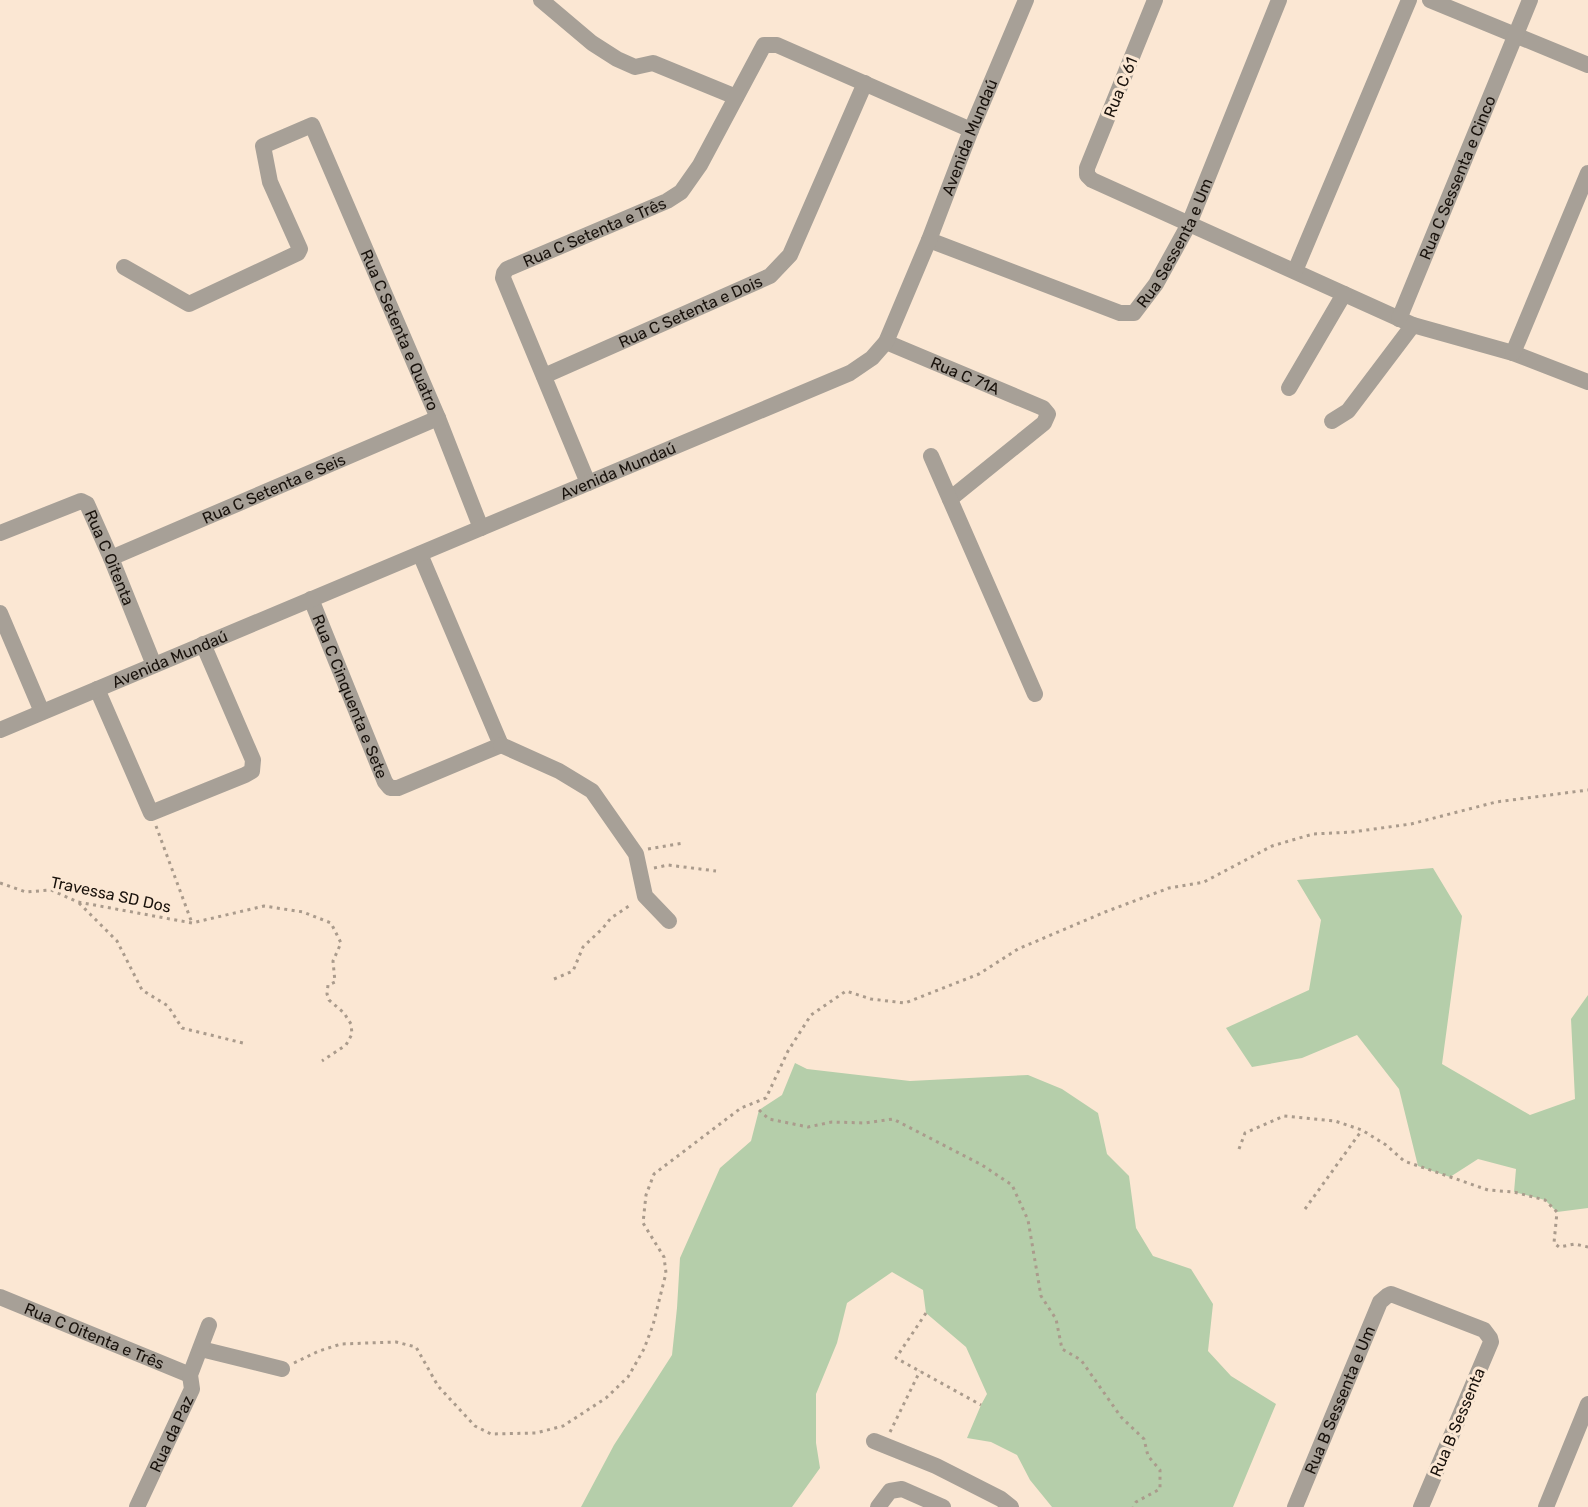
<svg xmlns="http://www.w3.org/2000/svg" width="1588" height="1507" viewBox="0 0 1588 1507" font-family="Rubik,sans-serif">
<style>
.green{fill:#b5ceaa}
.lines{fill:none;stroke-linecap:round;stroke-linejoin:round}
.path{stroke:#aa9b8c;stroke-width:3;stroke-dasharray:3 4.5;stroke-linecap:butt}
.minor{stroke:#a7a097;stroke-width:16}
.labels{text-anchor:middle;stroke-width:6;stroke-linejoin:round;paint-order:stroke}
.street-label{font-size:16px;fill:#18110b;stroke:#fbe7d3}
</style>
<rect width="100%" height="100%" fill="#fbe7d3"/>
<path class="green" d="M 1433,868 L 1462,916 L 1442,1064 L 1530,1115 L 1575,1099 L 1571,1019 L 1588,995 L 1588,1208 L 1557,1212 L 1545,1200 L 1514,1192 L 1516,1169 L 1478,1159 L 1450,1177 L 1418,1166 L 1399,1089 L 1357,1035 L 1302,1058 L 1252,1067 L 1226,1028 L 1309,990 L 1321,920 L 1297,880 Z
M 795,1063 L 807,1069 L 910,1081 L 1028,1075 L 1062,1089 L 1098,1113 L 1107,1154 L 1129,1176 L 1136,1228 L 1153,1256 L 1191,1269 L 1213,1304 L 1208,1351 L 1231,1376 L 1276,1404 L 1233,1507 L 1052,1507 L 1030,1480 L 1017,1455 L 991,1442 L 967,1438 L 981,1405 L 987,1394 L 966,1347 L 926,1313 L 923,1290 L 892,1272 L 847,1303 L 837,1343 L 816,1394 L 816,1443 L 820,1468 L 792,1507 L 581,1507 L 614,1445 L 672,1355 L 677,1308 L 680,1258 L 720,1168 L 751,1141 L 759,1110 L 782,1095 Z"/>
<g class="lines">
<path class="path" d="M 156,826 L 192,923
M 648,849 L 683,843
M 654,868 L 668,865 L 716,871
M 0,883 L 26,892 L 51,890 L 78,902 L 192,923 L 264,906 L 303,912 L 331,923 L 341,943 L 333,961 L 335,982 L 328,985 L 327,994 L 329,1000 L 344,1013 L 351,1024 L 352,1034 L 346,1045 L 322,1061
M 79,903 L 117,941 L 142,990 L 168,1006 L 182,1028 L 243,1043
M 554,979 L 573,971 L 583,947 L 603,928 L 611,918 L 632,904
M 759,1110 L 769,1119 L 808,1127 L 832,1122 L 865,1123 L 893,1119 L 982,1165 L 1012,1185 L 1028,1220 L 1041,1296 L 1056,1319 L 1062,1349 L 1081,1360 L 1121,1417 L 1144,1439 L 1148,1456 L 1160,1470 L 1160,1489 L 1136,1502 L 1133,1507
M 1239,1149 L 1245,1133 L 1284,1116 L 1335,1121 L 1362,1130 L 1386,1145 L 1404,1161 L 1488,1190 L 1514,1192 L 1545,1200 L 1557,1212 L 1554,1243 L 1559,1247 L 1575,1244 L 1588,1247
M 1305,1209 L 1362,1130
M 926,1313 L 896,1358 L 981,1405
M 294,1363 L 319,1351 L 341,1344 L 396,1342 L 416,1347 L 438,1386 L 475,1426 L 491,1434 L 536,1433 L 563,1426 L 606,1398 L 628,1377 L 644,1349 L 653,1325 L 666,1273 L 664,1257 L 643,1223 L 646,1195 L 654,1174 L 741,1108 L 766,1098 L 788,1051 L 811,1015 L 846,991 L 871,999 L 905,1003 L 979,974 L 1018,949 L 1105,912 L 1169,888 L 1204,882 L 1272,846 L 1313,834 L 1352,832 L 1411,824 L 1496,802 L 1588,790
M 890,1432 L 920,1371"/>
<g class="minor">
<path d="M 541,0 L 592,43 L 617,59 L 635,67 L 653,63 L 736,97"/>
<path d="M 1155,0 L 1087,168 L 1087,175 L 1092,180 L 1413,325 L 1513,353 L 1588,382"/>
<path d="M 1430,0 L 1588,65"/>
<path id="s1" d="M 929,240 L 1120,313 L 1134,313 L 1156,284 L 1189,224 L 1279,0"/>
<path id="s2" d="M 124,267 L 189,304 L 298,253 L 300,249 L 270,182 L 263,146 L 312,125 L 438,418 L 481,528"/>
<path d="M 1295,271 L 1409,0"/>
<path id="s3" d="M 1399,319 L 1530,0"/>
<path id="s4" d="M 886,342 L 1043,408 L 1048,414 L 1044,423 L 950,499"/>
<path d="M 1513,353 L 1588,173"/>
<path id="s5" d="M 544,376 L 770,276 L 790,255 L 865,83"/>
<path d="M 1289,388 L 1344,294"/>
<path d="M 1332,421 L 1348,411 L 1413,325"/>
<path d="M 931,456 L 1035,694"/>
<path id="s6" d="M 588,483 L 503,278 L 504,273 L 507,269 L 667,201 L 681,192 L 700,165 L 764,45 L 777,45 L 971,130"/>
<path id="s7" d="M 0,533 L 81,501 L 87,504 L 111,558 L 154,665"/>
<path id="s8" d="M 111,558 L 438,418"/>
<path id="s9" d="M 311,599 L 385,782 L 390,788 L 398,788 L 501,745 L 420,554"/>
<path d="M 0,613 L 42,712"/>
<path d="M 97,689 L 151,813 L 245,775 L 252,771 L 253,760 L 203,644"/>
<path id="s10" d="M 0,730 L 850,373 L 872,358 L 886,342 L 929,240 L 971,130 L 1026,0"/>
<path d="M 501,745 L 559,771 L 592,791 L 636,854 L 645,896 L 669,921"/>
<path id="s11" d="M 0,1297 L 190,1375"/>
<path d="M 201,1349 L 282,1369"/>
<path d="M 874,1441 L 936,1466 L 1001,1499 L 1011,1507"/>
<path id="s12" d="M 137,1507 L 192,1389 L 190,1375 L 209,1325"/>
<path d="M 878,1507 L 890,1491 L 902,1489 L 943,1507"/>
<path id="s13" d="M 1295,1507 L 1380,1302 L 1387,1296 L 1391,1294 L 1484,1330 L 1490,1338 L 1491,1342 L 1421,1507"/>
<path d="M 1546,1507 L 1588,1404"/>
</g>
</g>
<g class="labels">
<g class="street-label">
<text transform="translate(1120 87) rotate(-68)" y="6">Rua C 61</text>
<text dy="6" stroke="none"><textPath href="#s10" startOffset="1191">Avenida Mundaú</textPath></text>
<text dy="6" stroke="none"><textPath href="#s3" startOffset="153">Rua C Sessenta e Cinco</textPath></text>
<text dy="6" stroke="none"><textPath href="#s6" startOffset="327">Rua C Setenta e Três</textPath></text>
<text dy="6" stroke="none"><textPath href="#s1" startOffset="300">Rua Sessenta e Um</textPath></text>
<text dy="6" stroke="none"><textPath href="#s5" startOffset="160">Rua C Setenta e Dois</textPath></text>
<text dy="6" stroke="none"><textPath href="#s2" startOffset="586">Rua C Setenta e Quatro</textPath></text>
<text dy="6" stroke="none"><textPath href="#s4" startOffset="86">Rua C 71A</textPath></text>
<text dy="6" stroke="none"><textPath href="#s10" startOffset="670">Avenida Mundaú</textPath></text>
<text dy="6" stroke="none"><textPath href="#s8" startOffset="177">Rua C Setenta e Seis</textPath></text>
<text dy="6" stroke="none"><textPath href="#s7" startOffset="152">Rua C Oitenta</textPath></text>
<text dy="6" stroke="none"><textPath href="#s10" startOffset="184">Avenida Mundaú</textPath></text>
<text dy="6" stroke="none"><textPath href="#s9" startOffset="105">Rua C Cinquenta e Sete</textPath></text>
<text transform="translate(111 894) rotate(12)" y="6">Travessa SD Dos</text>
<text dy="6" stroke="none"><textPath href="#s11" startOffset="102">Rua C Oitenta e Três</textPath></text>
<text dy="6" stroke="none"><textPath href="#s13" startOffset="116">Rua B Sessenta e Um</textPath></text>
<text transform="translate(1457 1422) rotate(-67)" y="6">Rua B Sessenta</text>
<text dy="6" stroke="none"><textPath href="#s12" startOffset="81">Rua da Paz</textPath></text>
</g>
</g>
</svg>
